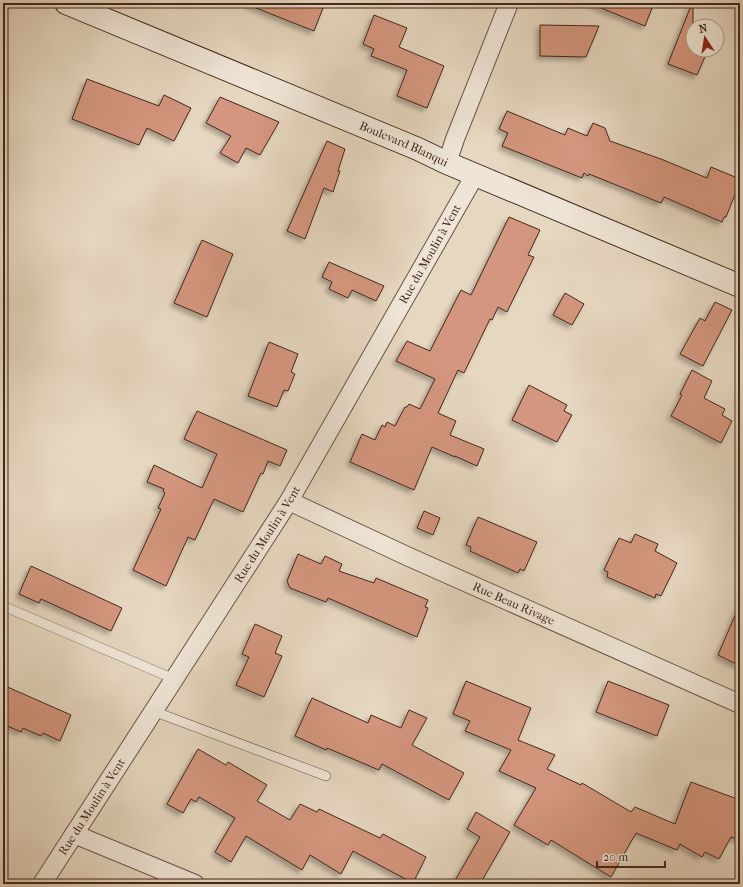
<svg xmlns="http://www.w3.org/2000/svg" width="743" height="887" viewBox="0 0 743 887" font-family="'IM FELL French Canon',serif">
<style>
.building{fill:#d4967e;stroke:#42271d;filter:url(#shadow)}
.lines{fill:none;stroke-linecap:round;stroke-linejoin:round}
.lane-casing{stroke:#6b5346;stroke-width:10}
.street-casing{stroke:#6b5346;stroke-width:20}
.secondary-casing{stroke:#42271d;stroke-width:24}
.lane{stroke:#efe5d6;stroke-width:9}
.street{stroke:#efe5d6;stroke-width:18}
.secondary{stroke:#efe5d6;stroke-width:22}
.labels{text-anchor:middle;stroke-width:3;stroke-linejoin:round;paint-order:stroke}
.street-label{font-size:12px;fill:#42271d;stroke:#efe5d6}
</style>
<defs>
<filter id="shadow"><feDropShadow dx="-3.5" dy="3.5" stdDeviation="2" flood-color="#0004"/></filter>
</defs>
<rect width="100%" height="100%" fill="#e6d7c0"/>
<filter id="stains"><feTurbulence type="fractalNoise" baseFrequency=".005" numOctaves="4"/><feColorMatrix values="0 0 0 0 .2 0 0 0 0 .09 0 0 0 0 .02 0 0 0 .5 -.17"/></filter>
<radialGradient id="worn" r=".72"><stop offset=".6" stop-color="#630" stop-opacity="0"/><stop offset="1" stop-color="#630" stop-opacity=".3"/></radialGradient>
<path class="building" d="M 246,3 L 325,3 L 314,31 L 246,4 Z
M 589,3 L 654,3 L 645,26 Z
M 692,3 L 693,3 L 693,50 L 708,50 L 697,75 L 668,64 Z
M 374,15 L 407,28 L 399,47 L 444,66 L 427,108 L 397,96 L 407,70 L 371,56 L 374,49 L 363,44 Z
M 540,25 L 599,26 L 586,57 L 540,56 Z
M 87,79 L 159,106 L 164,95 L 191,108 L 174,141 L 147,128 L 139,145 L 72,119 Z
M 220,97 L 279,122 L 260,155 L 246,148 L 238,163 L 220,153 L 231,136 L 206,123 Z
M 507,111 L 565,135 L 568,128 L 587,136 L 593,123 L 605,128 L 610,141 L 661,159 L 707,178 L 711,167 L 740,179 L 740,182 L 726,217 L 724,217 L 722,222 L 664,197 L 661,203 L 589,174 L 588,176 L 584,173 L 582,178 L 502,146 L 508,133 L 499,129 Z
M 327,141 L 345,149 L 338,171 L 340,171 L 333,192 L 324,188 L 305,239 L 287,231 Z
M 509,217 L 540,230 L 528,255 L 534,257 L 507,312 L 498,307 L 492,320 L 490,319 L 464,373 L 458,370 L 438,413 L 456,421 L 450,435 L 484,449 L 477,466 L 455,456 L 455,457 L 432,447 L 414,490 L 350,462 L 362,434 L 375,440 L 382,425 L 385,427 L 387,422 L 395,426 L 405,407 L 407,407 L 409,404 L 420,409 L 435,379 L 396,361 L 407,341 L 430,351 L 461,290 L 471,295 Z
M 202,240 L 233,254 L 207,317 L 174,303 Z
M 329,262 L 384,286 L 376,301 L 352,290 L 348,298 L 329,289 L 332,282 L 322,277 Z
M 565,293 L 584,304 L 572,325 L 553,315 Z
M 715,302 L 732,310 L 703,366 L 680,354 L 700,318 L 705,321 Z
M 269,342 L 298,354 L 291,372 L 295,374 L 288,391 L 284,390 L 277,407 L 248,396 Z
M 692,370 L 712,381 L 704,398 L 725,409 L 722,415 L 732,421 L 721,443 L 671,416 L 682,395 L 680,394 Z
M 529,385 L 567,405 L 564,411 L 572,415 L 557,442 L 512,420 Z
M 197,411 L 287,450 L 280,466 L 268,461 L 263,474 L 261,473 L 243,512 L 214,499 L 195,540 L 188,537 L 166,586 L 133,570 L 161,509 L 158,508 L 165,493 L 163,491 L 164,489 L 147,482 L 154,465 L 202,488 L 217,454 L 184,439 Z
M 424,511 L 440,518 L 433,535 L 417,528 Z
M 478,517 L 537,542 L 524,571 L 520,569 L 518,573 L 470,551 L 471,547 L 466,545 Z
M 635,534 L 658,544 L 655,551 L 677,563 L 661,596 L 656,594 L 655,598 L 607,577 L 608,572 L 604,570 L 619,538 L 631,543 Z
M 298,554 L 321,564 L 325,556 L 342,564 L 339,571 L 374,583 L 376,578 L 428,600 L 425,607 L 428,608 L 417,637 L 328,598 L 326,602 L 290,588 L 287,581 Z
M 31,566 L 122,608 L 111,631 L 41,599 L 39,603 L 19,594 Z
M 740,604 L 740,666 L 718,655 Z
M 255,624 L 282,636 L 275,653 L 282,656 L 264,697 L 236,685 L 249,657 L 242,654 Z
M 466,681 L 531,708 L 518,740 L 555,755 L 547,769 L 581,785 L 582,783 L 631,812 L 635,807 L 675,824 L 691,782 L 740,800 L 740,840 L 731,837 L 719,859 L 705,852 L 702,857 L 680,844 L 677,850 L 636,833 L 611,877 L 551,840 L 548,845 L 514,825 L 536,788 L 499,771 L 511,750 L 465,731 L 470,721 L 453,714 Z
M 608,681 L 669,705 L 657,736 L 596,712 Z
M 3,685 L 71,715 L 60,741 L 43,733 L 41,736 L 23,728 L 21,732 L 3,724 Z
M 312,698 L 368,723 L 371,715 L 401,728 L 409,710 L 427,718 L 412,745 L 464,773 L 449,800 L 382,764 L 379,770 L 327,748 L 326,750 L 295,736 Z
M 198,749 L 226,765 L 228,762 L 267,785 L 257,801 L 290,820 L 300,804 L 317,812 L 319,809 L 380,838 L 383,834 L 426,857 L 413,883 L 353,851 L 341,874 L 310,855 L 302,870 L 246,836 L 231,862 L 215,852 L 235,818 L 199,797 L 196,802 L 191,799 L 183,813 L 167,804 Z
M 476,812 L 510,832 L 480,884 L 453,884 L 480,837 L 467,829 Z"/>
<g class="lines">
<defs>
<path id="lane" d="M 3,606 L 174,679
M 153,711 L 326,776"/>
<g id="street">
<path d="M 447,163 L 455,139 L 509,3"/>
<path id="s1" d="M 289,501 L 409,557 L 740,704"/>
<path d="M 74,834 L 195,884"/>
<path id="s2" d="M 42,884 L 289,501 L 475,175"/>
</g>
<g id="secondary">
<path id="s3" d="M 66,3 L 418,149 L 447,163 L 740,286"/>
</g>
</defs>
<use href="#lane" class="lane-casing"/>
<use href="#street" class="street-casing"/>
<use href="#secondary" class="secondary-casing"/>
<use href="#lane" class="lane"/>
<use href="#street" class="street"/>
<use href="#secondary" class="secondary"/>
</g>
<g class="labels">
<g class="street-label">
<text dy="4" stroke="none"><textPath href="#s3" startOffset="366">Boulevard Blanqui</textPath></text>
<text dy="4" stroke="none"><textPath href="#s2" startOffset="740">Rue du Moulin à Vent</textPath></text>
<text dy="4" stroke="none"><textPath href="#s2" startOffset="416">Rue du Moulin à Vent</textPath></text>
<text dy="4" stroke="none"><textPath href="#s1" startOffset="247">Rue Beau Rivage</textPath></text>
<text dy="4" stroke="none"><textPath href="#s2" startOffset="92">Rue du Moulin à Vent</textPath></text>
</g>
</g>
<rect width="743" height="887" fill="none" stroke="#e6d7c0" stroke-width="16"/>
<rect x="4" y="4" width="735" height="879" fill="none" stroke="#42271d" stroke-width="2"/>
<rect x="8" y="8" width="727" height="871" fill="none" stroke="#42271d"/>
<g transform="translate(705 38) rotate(348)"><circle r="19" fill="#efe5d6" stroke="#aa998c"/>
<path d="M0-3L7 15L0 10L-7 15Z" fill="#8f2418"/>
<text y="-6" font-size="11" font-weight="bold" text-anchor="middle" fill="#42271d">N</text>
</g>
<path d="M597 861v6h68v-6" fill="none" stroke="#42271d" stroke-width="2"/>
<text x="603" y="861" font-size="12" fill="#42271d" stroke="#efe5d6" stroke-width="3" paint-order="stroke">20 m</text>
<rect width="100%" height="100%" filter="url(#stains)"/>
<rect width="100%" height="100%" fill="url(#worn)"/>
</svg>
